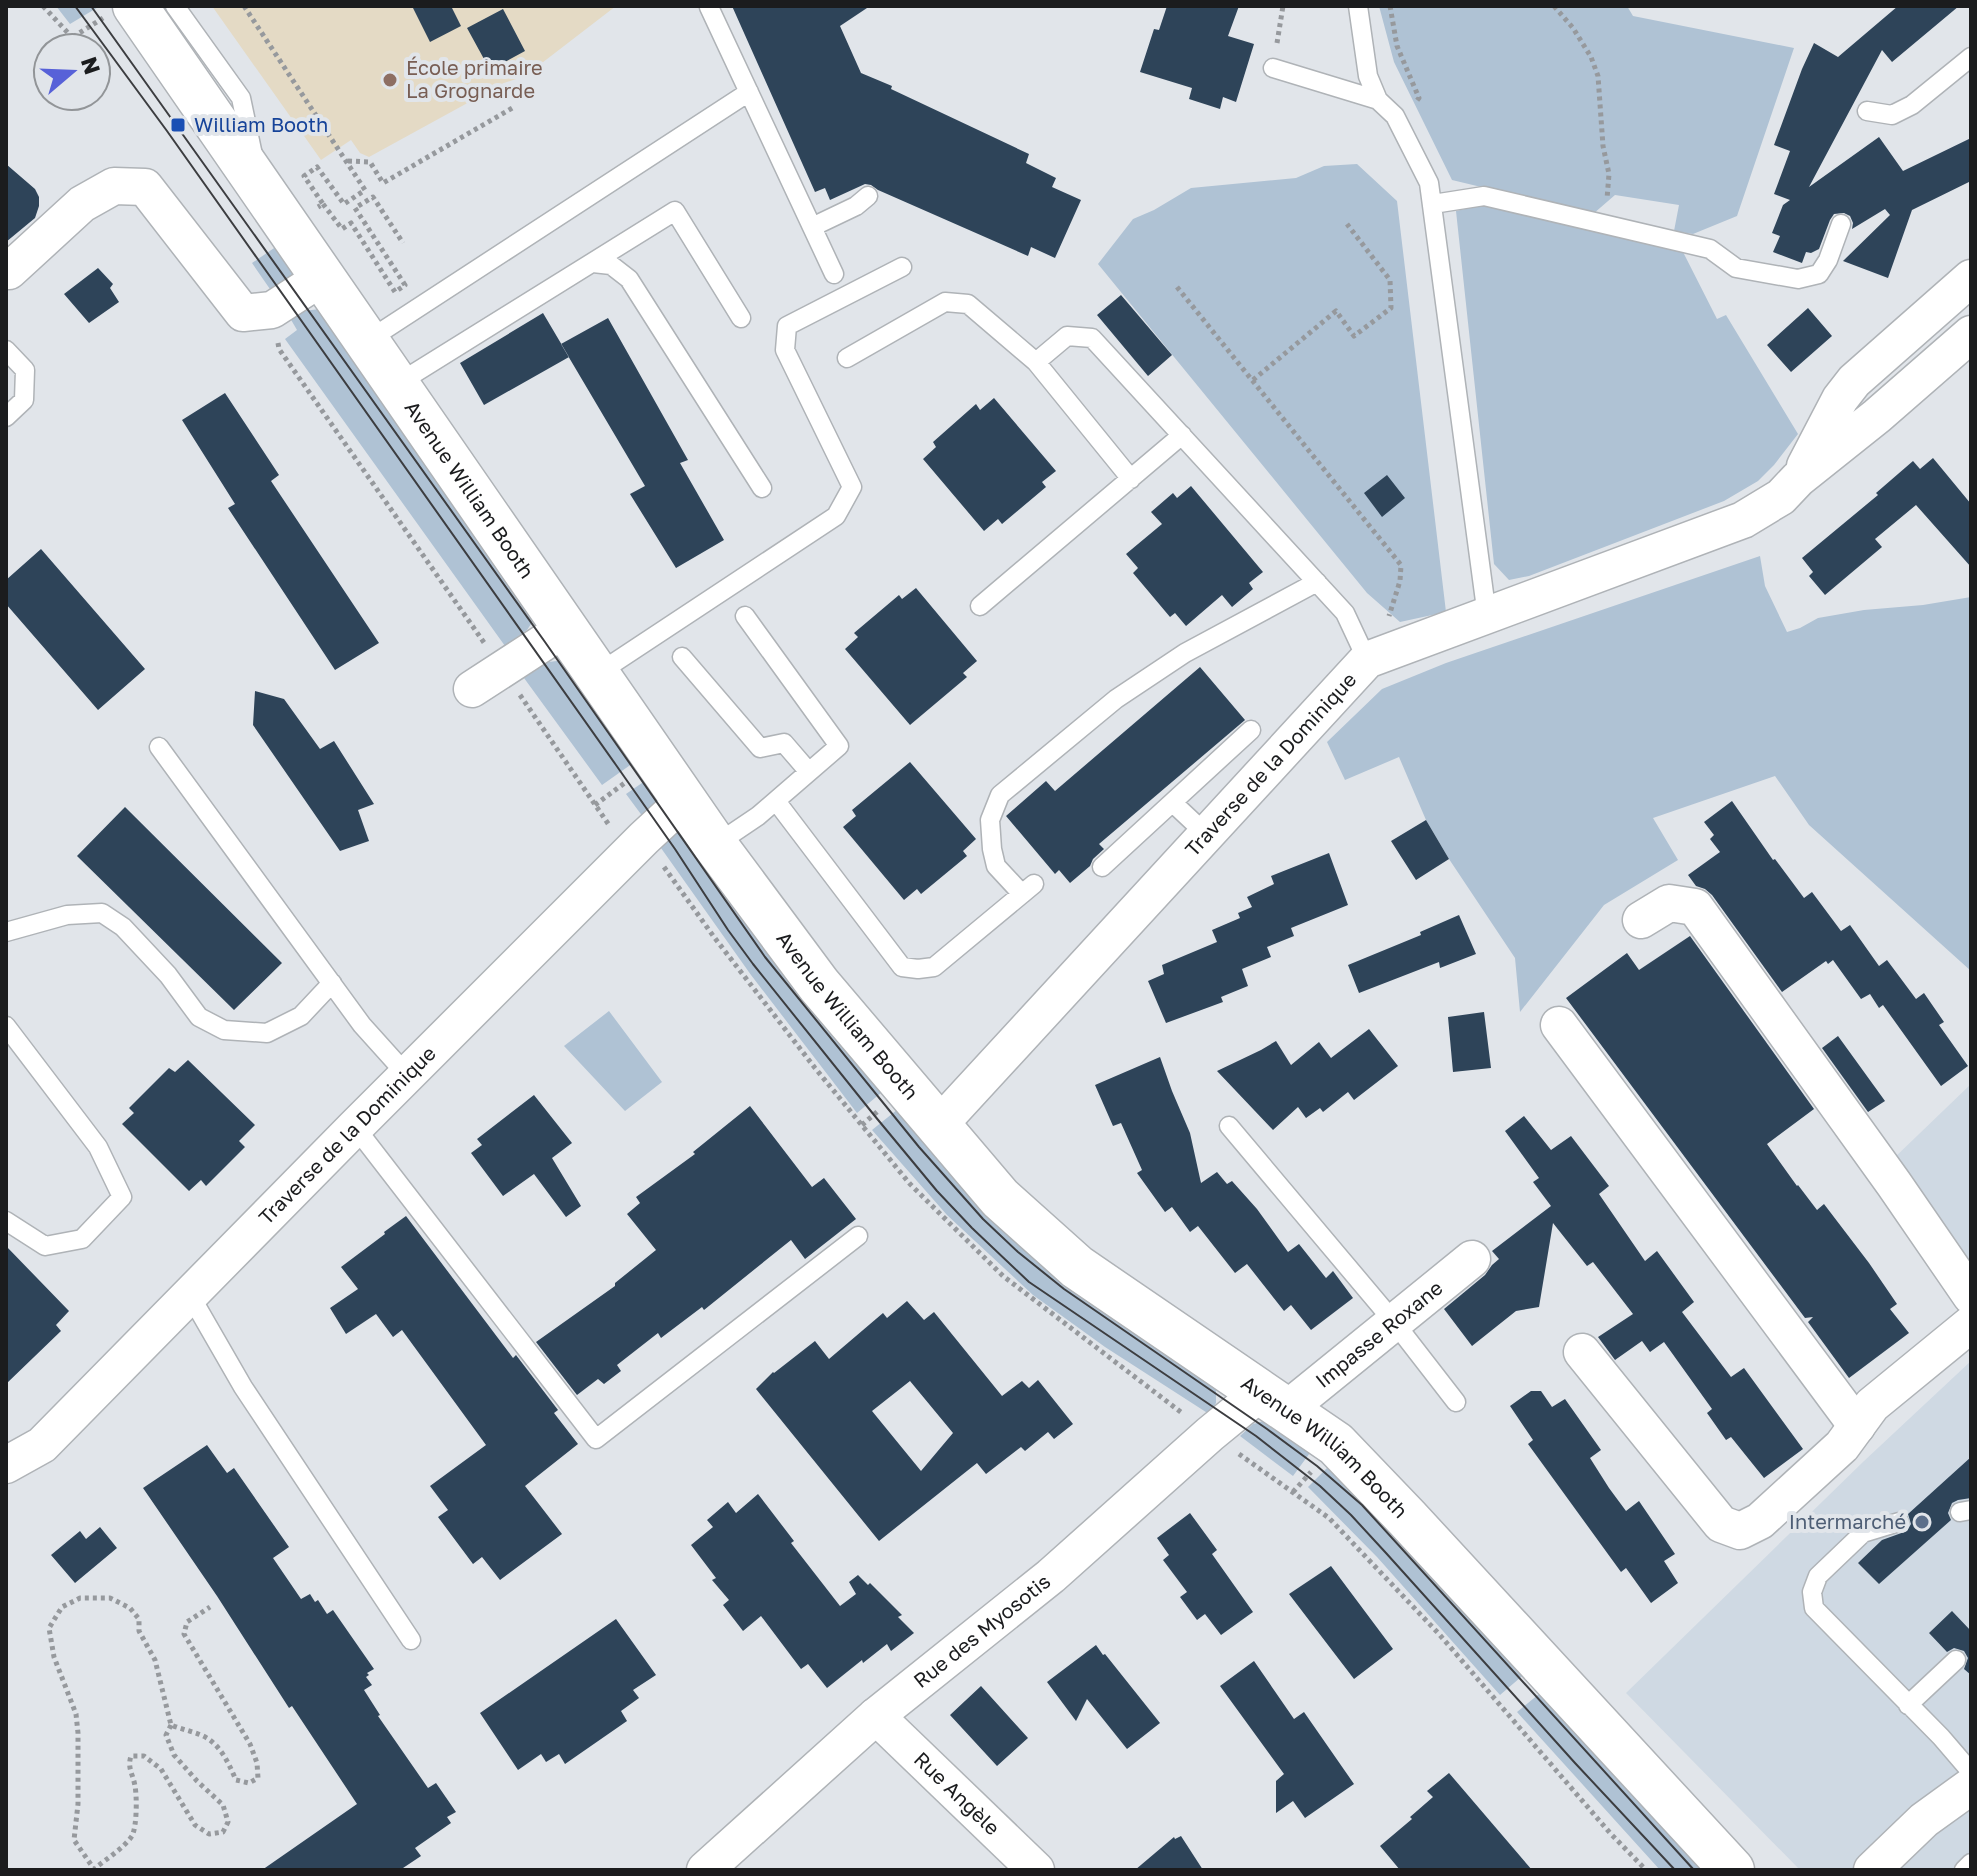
<svg xmlns="http://www.w3.org/2000/svg" width="1977" height="1876" viewBox="0 0 1977 1876" font-family="'Golos Text',sans-serif">
<style>
.built{fill:#cfd9e3}
.education{fill:#e4dac5}
.green{fill:#afc2d4}
.building{fill:#2e4459;fill-rule:evenodd}
.lines{fill:none;stroke-linecap:round;stroke-linejoin:round}
.service-casing{stroke:#afb3b7;stroke-width:21}
.minor-casing{stroke:#afb3b7;stroke-width:39}
.tertiary-casing{stroke:#afb3b7;stroke-width:47}
.path{stroke:#96999d;stroke-width:5;stroke-dasharray:4 4;stroke-linecap:butt}
.service{stroke:#fff;stroke-width:18}
.minor{stroke:#fff;stroke-width:36}
.tertiary{stroke:#fff;stroke-width:44}
.tram{stroke:#3c3d40;stroke-width:2}
.education-dot{fill:#8d6e63;stroke:#e1e5ea;stroke-width:3}
.transit-dot{fill:#1a4fb4;stroke:#e1e5ea;stroke-width:3}
.service-dot{fill:#5c6f8a;stroke:#e1e5ea;stroke-width:3}
.labels{text-anchor:middle;stroke-width:8;stroke-linejoin:round;paint-order:stroke}
.education-label{font-size:20px;fill:#785e54;stroke:#e1e5ea;text-anchor:start}
.transit-label{font-size:20px;fill:#164399;stroke:#e1e5ea;text-anchor:start}
.street-label{font-size:20px;fill:#1b1c1e;stroke:#e1e5ea}
.service-label{font-size:20px;fill:#4e5e75;stroke:#e1e5ea;text-anchor:end}
</style>
<rect width="100%" height="100%" fill="#e1e5ea"/>
<path class="built" d="M 1971,1084 L 1971,1264 L 1903,1177 L 1892,1160 Z
M 1971,1361 L 1971,1870 L 1800,1870 L 1626,1693 L 1864,1461 Z"/>
<path class="education" d="M 212,6 L 616,6 L 525,76 L 504,83 L 369,157 L 360,153 L 351,140 L 321,160 Z"/>
<path class="green" d="M 56,6 L 100,6 L 70,24 Z
M 1379,6 L 1627,6 L 1633,16 L 1794,48 L 1737,216 L 1693,234 L 1674,231 L 1679,205 L 1615,195 L 1593,214 L 1452,180 L 1394,62 Z
M 1357,164 L 1397,201 L 1446,612 L 1400,622 L 1367,593 L 1098,264 L 1133,219 L 1154,210 L 1191,188 L 1296,178 L 1324,166 Z
M 1482,205 L 1683,252 L 1717,319 L 1726,315 L 1798,434 L 1774,465 L 1758,481 L 1724,501 L 1529,576 L 1509,580 L 1494,564 L 1456,211 Z
M 286,240 L 295,275 L 272,292 L 252,263 Z
M 320,309 L 535,618 L 527,630 L 505,646 L 285,339 L 297,330 L 290,318 L 303,311 Z
M 1760,556 L 1765,586 L 1787,632 L 1800,628 L 1818,618 L 1864,610 L 1923,605 L 1971,597 L 1971,971 L 1809,825 L 1775,776 L 1653,818 L 1678,860 L 1604,905 L 1520,1012 L 1515,958 L 1449,859 L 1426,820 L 1399,757 L 1345,780 L 1327,742 L 1382,689 L 1446,663 Z
M 564,660 L 643,756 L 602,785 L 524,678 L 549,662 Z
M 655,774 L 660,795 L 655,805 L 643,817 L 626,794 Z
M 685,830 L 888,1087 L 857,1113 L 751,975 L 656,841 L 670,831 Z
M 609,1011 L 662,1082 L 625,1111 L 564,1046 Z
M 903,1105 L 1216,1388 L 1216,1403 L 1209,1414 L 1105,1347 L 1033,1295 L 947,1215 L 872,1130 Z
M 1267,1420 L 1315,1446 L 1293,1476 L 1240,1436 L 1253,1424 Z
M 1335,1460 L 1527,1672 L 1500,1695 L 1377,1557 L 1308,1487 Z
M 1544,1690 L 1710,1870 L 1660,1870 L 1517,1712 Z"/>
<path class="building" d="M 412,6 L 451,6 L 461,26 L 430,42 Z
M 732,6 L 870,6 L 840,26 L 861,73 L 892,86 L 891,89 L 1029,154 L 1026,163 L 1056,178 L 1052,187 L 1081,200 L 1055,258 L 1031,247 L 1028,256 L 878,190 L 871,185 L 865,184 L 830,200 L 825,188 L 815,192 Z
M 1167,6 L 1239,6 L 1228,36 L 1254,44 L 1236,102 L 1223,97 L 1220,109 L 1189,99 L 1192,88 L 1140,72 L 1154,29 L 1159,30 Z
M 1898,6 L 1959,6 L 1892,62 L 1882,50 L 1809,187 L 1879,137 L 1903,171 L 1971,138 L 1971,181 L 1912,210 L 1888,278 L 1843,261 L 1890,215 L 1885,209 L 1852,229 L 1853,223 L 1850,216 L 1844,213 L 1834,214 L 1830,220 L 1819,249 L 1811,253 L 1806,252 L 1802,263 L 1773,252 L 1780,236 L 1772,233 L 1783,205 L 1790,200 L 1774,194 L 1790,151 L 1774,145 L 1802,69 L 1814,43 L 1838,57 Z
M 503,9 L 525,51 L 490,70 L 467,28 Z
M 6,164 L 35,189 L 39,197 L 39,206 L 35,218 L 6,242 Z
M 98,268 L 113,284 L 110,288 L 119,302 L 89,323 L 64,294 Z
M 1121,295 L 1172,355 L 1148,376 L 1097,315 Z
M 1808,308 L 1832,336 L 1791,372 L 1767,345 Z
M 543,313 L 569,357 L 484,405 L 460,363 Z
M 608,318 L 688,460 L 680,463 L 724,540 L 676,568 L 630,494 L 645,486 L 561,344 Z
M 225,393 L 279,475 L 271,481 L 379,643 L 335,670 L 228,508 L 235,504 L 182,420 Z
M 994,398 L 1056,471 L 1042,482 L 1046,487 L 1002,524 L 998,519 L 984,531 L 923,459 L 936,447 L 933,442 L 976,404 L 980,410 Z
M 1933,458 L 1971,504 L 1971,567 L 1916,505 L 1875,539 L 1882,547 L 1825,595 L 1809,576 L 1813,572 L 1802,558 L 1878,495 L 1876,493 L 1913,461 L 1920,469 Z
M 1387,475 L 1405,498 L 1382,517 L 1364,493 Z
M 1191,486 L 1263,572 L 1249,583 L 1253,589 L 1232,607 L 1222,595 L 1186,626 L 1175,613 L 1170,617 L 1133,573 L 1138,568 L 1126,554 L 1162,524 L 1151,512 L 1173,493 L 1177,498 Z
M 41,549 L 145,669 L 98,710 L 6,604 L 6,580 Z
M 916,588 L 977,661 L 963,673 L 967,677 L 910,725 L 845,649 L 858,637 L 854,633 L 899,595 L 902,599 Z
M 1200,667 L 1245,720 L 1099,844 L 1104,849 L 1093,859 L 1090,866 L 1070,883 L 1059,870 L 1055,874 L 1006,816 L 1046,781 L 1055,791 Z
M 255,691 L 284,699 L 320,749 L 334,741 L 374,804 L 358,810 L 369,841 L 340,851 L 253,725 Z
M 910,762 L 976,839 L 963,851 L 967,856 L 921,894 L 917,889 L 904,900 L 843,827 L 856,816 L 852,810 Z
M 1732,801 L 1773,860 L 1775,859 L 1804,898 L 1812,892 L 1841,931 L 1850,925 L 1879,966 L 1887,960 L 1916,999 L 1924,993 L 1944,1022 L 1939,1025 L 1968,1066 L 1941,1086 L 1883,1005 L 1879,1008 L 1870,994 L 1861,999 L 1833,960 L 1828,964 L 1826,961 L 1782,992 L 1712,895 L 1705,889 L 1696,886 L 1688,875 L 1720,852 L 1710,839 L 1714,835 L 1704,822 Z
M 125,807 L 282,963 L 234,1010 L 77,856 Z
M 1426,820 L 1449,859 L 1416,880 L 1391,841 Z
M 1329,853 L 1348,905 L 1291,928 L 1294,936 L 1267,947 L 1271,957 L 1242,969 L 1248,986 L 1221,997 L 1223,1002 L 1166,1023 L 1148,981 L 1164,974 L 1162,965 L 1217,942 L 1212,930 L 1240,918 L 1238,913 L 1252,907 L 1247,897 L 1274,884 L 1271,876 Z
M 1459,915 L 1476,954 L 1440,968 L 1439,962 L 1359,993 L 1348,965 L 1421,935 L 1420,932 Z
M 1690,936 L 1814,1109 L 1767,1144 L 1797,1186 L 1798,1185 L 1817,1210 L 1824,1204 L 1869,1263 L 1897,1304 L 1890,1309 L 1909,1333 L 1849,1378 L 1808,1322 L 1813,1317 L 1805,1318 L 1566,998 L 1627,953 L 1639,970 Z
M 1484,1012 L 1491,1068 L 1453,1072 L 1448,1017 Z
M 1369,1029 L 1398,1066 L 1354,1100 L 1348,1092 L 1323,1112 L 1320,1108 L 1306,1118 L 1298,1107 L 1273,1130 L 1217,1071 L 1261,1050 L 1276,1041 L 1291,1065 L 1319,1042 L 1331,1058 Z
M 1838,1036 L 1885,1101 L 1868,1112 L 1822,1048 Z
M 1160,1057 L 1172,1091 L 1190,1133 L 1201,1183 L 1217,1172 L 1227,1184 L 1232,1181 L 1257,1209 L 1288,1252 L 1299,1244 L 1326,1278 L 1333,1271 L 1353,1298 L 1311,1330 L 1291,1305 L 1284,1311 L 1247,1264 L 1235,1273 L 1198,1226 L 1190,1232 L 1172,1207 L 1165,1212 L 1137,1173 L 1142,1170 L 1121,1123 L 1113,1126 L 1095,1085 Z
M 188,1060 L 255,1125 L 239,1141 L 245,1147 L 206,1186 L 201,1180 L 189,1191 L 122,1124 L 134,1113 L 129,1108 L 169,1068 L 175,1072 Z
M 534,1095 L 572,1143 L 552,1158 L 581,1206 L 566,1217 L 534,1174 L 503,1196 L 471,1153 L 482,1145 L 477,1139 Z
M 750,1106 L 812,1187 L 824,1178 L 856,1219 L 805,1259 L 791,1240 L 704,1310 L 702,1307 L 661,1338 L 658,1333 L 617,1365 L 621,1371 L 604,1384 L 598,1379 L 577,1395 L 536,1342 L 615,1286 L 615,1283 L 656,1250 L 627,1214 L 640,1203 L 636,1197 L 695,1154 L 693,1152 Z
M 1524,1116 L 1551,1150 L 1571,1136 L 1609,1186 L 1599,1194 L 1645,1261 L 1657,1251 L 1694,1302 L 1682,1312 L 1731,1377 L 1744,1368 L 1803,1449 L 1764,1478 L 1731,1437 L 1726,1440 L 1707,1413 L 1712,1409 L 1664,1342 L 1650,1352 L 1642,1341 L 1615,1360 L 1598,1337 L 1633,1314 L 1593,1262 L 1587,1266 L 1553,1223 L 1539,1307 L 1516,1311 L 1472,1346 L 1444,1309 L 1485,1275 L 1492,1265 L 1499,1259 L 1492,1251 L 1551,1206 L 1533,1182 L 1539,1178 L 1505,1131 Z
M 406,1216 L 513,1358 L 516,1355 L 558,1410 L 554,1413 L 578,1444 L 525,1486 L 562,1534 L 500,1580 L 482,1557 L 473,1564 L 438,1517 L 448,1510 L 430,1486 L 486,1445 L 402,1330 L 393,1337 L 376,1314 L 346,1334 L 330,1308 L 358,1289 L 341,1267 L 385,1234 L 384,1232 Z
M 6,1246 L 69,1311 L 56,1325 L 61,1331 L 6,1384 Z
M 907,1301 L 924,1320 L 934,1312 L 1002,1396 L 1022,1381 L 1029,1388 L 1038,1380 L 1073,1424 L 1054,1439 L 1048,1432 L 1025,1451 L 1021,1447 L 986,1474 L 977,1463 L 879,1541 L 756,1389 L 773,1372 L 774,1373 L 815,1341 L 829,1359 L 883,1313 L 887,1318 ZM 910,1381 L 953,1433 L 921,1471 L 872,1411 Z
M 1531,1391 L 1541,1391 L 1552,1407 L 1565,1399 L 1601,1450 L 1590,1458 L 1609,1488 L 1626,1511 L 1639,1501 L 1675,1554 L 1664,1561 L 1678,1583 L 1651,1603 L 1626,1568 L 1621,1572 L 1528,1444 L 1533,1440 L 1510,1406 Z
M 207,1445 L 227,1473 L 234,1468 L 289,1547 L 273,1558 L 301,1599 L 310,1594 L 315,1602 L 318,1600 L 327,1614 L 333,1610 L 374,1669 L 367,1673 L 369,1675 L 366,1677 L 372,1685 L 364,1690 L 380,1715 L 378,1716 L 428,1788 L 436,1783 L 456,1812 L 447,1817 L 451,1823 L 415,1848 L 421,1856 L 400,1870 L 262,1870 L 357,1804 L 292,1706 L 289,1708 L 217,1596 L 143,1488 Z
M 1971,1457 L 1971,1498 L 1958,1500 L 1952,1503 L 1948,1513 L 1951,1520 L 1879,1584 L 1858,1563 L 1882,1540 L 1907,1531 L 1911,1524 L 1908,1514 Z
M 758,1494 L 794,1541 L 791,1543 L 840,1606 L 856,1594 L 849,1582 L 858,1575 L 868,1585 L 870,1583 L 902,1615 L 898,1617 L 914,1633 L 891,1651 L 887,1644 L 863,1663 L 862,1660 L 827,1688 L 808,1664 L 801,1669 L 761,1616 L 743,1631 L 723,1605 L 729,1600 L 712,1580 L 716,1578 L 691,1545 L 713,1527 L 707,1520 L 728,1502 L 736,1513 Z
M 1190,1513 L 1217,1550 L 1212,1554 L 1253,1612 L 1221,1635 L 1205,1614 L 1197,1620 L 1180,1597 L 1187,1592 L 1163,1560 L 1169,1555 L 1157,1538 Z
M 100,1527 L 117,1548 L 75,1583 L 51,1555 L 80,1531 L 86,1539 Z
M 1331,1566 L 1393,1649 L 1354,1679 L 1289,1594 Z
M 1952,1611 L 1971,1631 L 1971,1675 L 1964,1669 L 1968,1658 L 1964,1651 L 1954,1648 L 1947,1652 L 1929,1633 Z
M 616,1619 L 656,1675 L 633,1690 L 639,1698 L 621,1711 L 627,1721 L 565,1764 L 559,1754 L 546,1762 L 541,1754 L 518,1770 L 480,1713 Z
M 1096,1645 L 1103,1655 L 1105,1654 L 1160,1723 L 1127,1749 L 1087,1699 L 1076,1721 L 1047,1682 Z
M 1254,1661 L 1294,1719 L 1304,1712 L 1354,1784 L 1305,1818 L 1293,1801 L 1276,1813 L 1276,1781 L 1284,1774 L 1220,1686 Z
M 981,1686 L 1028,1738 L 997,1766 L 950,1715 Z
M 1449,1773 L 1532,1870 L 1400,1870 L 1380,1846 L 1412,1819 L 1410,1817 L 1433,1797 L 1427,1791 Z
M 1181,1836 L 1203,1870 L 1135,1870 L 1174,1837 L 1175,1839 Z"/>
<g class="lines">
<defs>
<path id="service" d="M 175,6 L 241,98 L 253,155
M 1358,6 L 1368,76 L 1378,100 L 1395,116 L 1429,183 L 1487,616
M 709,7 L 834,274
M 1273,68 L 1378,100
M 1867,111 L 1892,115 L 1912,105 L 1971,57
M 1433,204 L 1484,196 L 1710,249 L 1736,268 L 1798,279 L 1819,274 L 1828,260 L 1841,224
M 812,227 L 856,206 L 868,196
M 593,263 L 611,265 L 629,279 L 762,488
M 367,341 L 749,92
M 6,350 L 25,370 L 24,400 L 6,417
M 847,358 L 945,302 L 968,304 L 1036,362 L 1067,336 L 1092,338 L 1345,613 L 1367,660
M 1036,362 L 1131,479
M 397,384 L 675,211 L 741,318
M 980,606 L 1182,435
M 682,657 L 760,748 L 784,743 L 809,772
M 597,674 L 836,516 L 852,487 L 785,350 L 787,326 L 902,267
M 159,747 L 362,1025 L 407,1075
M 776,801 L 902,967 L 918,969 L 934,967 L 1034,884
M 1173,803 L 1206,834
M 715,845 L 758,816 L 839,746 L 745,616
M 1102,867 L 1251,730
M 1022,894 L 996,866 L 992,849 L 990,820 L 1000,795 L 1116,699 L 1185,653 L 1317,582
M 6,932 L 67,915 L 102,913 L 123,927 L 168,975 L 199,1017 L 224,1030 L 267,1033 L 301,1016 L 332,983
M 6,1026 L 98,1147 L 122,1197 L 82,1239 L 45,1246 L 6,1221
M 1229,1126 L 1394,1322 L 1456,1402
M 355,1127 L 596,1439 L 858,1236
M 190,1295 L 243,1387 L 411,1640
M 1960,1512 L 1971,1510
M 1899,1522 L 1863,1533 L 1818,1576 L 1812,1592 L 1814,1608 L 1941,1737 L 1971,1772
M 1908,1705 L 1956,1660
M 1964,1870 L 1971,1863"/>
<g id="minor">
<path d="M 9,271 L 82,204 L 114,186 L 145,187 L 243,313 L 272,310 L 323,277"/>
<path d="M 1805,466 L 1840,399 L 1854,381 L 1971,278"/>
<path d="M 472,689 L 566,628"/>
<path d="M 1641,920 L 1669,903 L 1695,907 L 1894,1184 L 1971,1296"/>
<path d="M 1559,1025 L 1857,1426"/>
<path id="s1" d="M 939,1125 L 1367,660 L 1743,520 L 1781,497 L 1798,479 L 1877,416 L 1971,334"/>
<path d="M 1582,1352 L 1721,1524 L 1740,1531 L 1760,1521 L 1842,1446 L 1872,1405 L 1971,1324"/>
<path id="s2" d="M 1286,1410 L 1472,1259"/>
<path id="s3" d="M 6,1465 L 42,1445 L 355,1127 L 644,838 L 684,801"/>
<path id="s4" d="M 876,1716 L 1036,1870"/>
<path id="s5" d="M 705,1870 L 876,1716 L 1051,1576 L 1210,1434 L 1260,1393"/>
<path d="M 1872,1870 L 1924,1820 L 1971,1786"/>
</g>
<g id="tertiary">
<path id="s6" d="M 135,6 L 715,845 L 819,985 L 1000,1198 L 1077,1267 L 1336,1444 L 1407,1518 L 1732,1870"/>
</g>
</defs>
<use href="#service" class="service-casing"/>
<use href="#minor" class="minor-casing"/>
<use href="#tertiary" class="tertiary-casing"/>
<path class="path" d="M 43,6 L 82,48
M 244,6 L 365,190 L 344,204 L 317,167 L 304,176 L 323,204 L 318,207
M 1390,6 L 1397,46 L 1419,98 L 1415,103
M 1554,6 L 1573,28 L 1591,57 L 1598,76 L 1603,146 L 1609,174 L 1607,199
M 73,37 L 103,18
M 1277,43 L 1283,6
M 348,161 L 370,162 L 383,183 L 514,107
M 323,204 L 342,229 L 351,223 L 395,292 L 405,285 L 355,208 L 373,197 L 403,243
M 1177,287 L 1401,565 L 1400,581 L 1389,616
M 278,343 L 279,349 L 485,644
M 1253,380 L 1336,311 L 1354,336 L 1391,308 L 1390,280 L 1347,224
M 520,695 L 609,825
M 595,805 L 626,782
M 664,867 L 714,937 L 815,1068 L 910,1184 L 1003,1276 L 1182,1413
M 862,1125 L 878,1111
M 1239,1454 L 1329,1518 L 1439,1634 L 1610,1833 L 1646,1870
M 1293,1492 L 1311,1472
M 171,1725 L 166,1735 L 174,1755 L 197,1781 L 223,1805 L 228,1822 L 223,1832 L 209,1834 L 195,1825 L 161,1769 L 144,1756 L 131,1756 C 127,1768 133,1774 135,1786 C 137,1797 137,1826 132,1836 C 123,1849 106,1859 94,1869 L 74,1840 L 78,1804 L 78,1733 L 76,1714 L 54,1657 L 49,1628 L 62,1607 L 80,1598 L 110,1598 L 130,1608 L 139,1619 L 139,1631 L 155,1660 L 171,1725 C 181,1729 191,1731 201,1735 C 220,1743 228,1762 236,1780 L 249,1783 L 258,1778 L 257,1763 L 250,1744 L 184,1634 L 187,1622 L 210,1607"/>
<use href="#service" class="service"/>
<use href="#minor" class="minor"/>
<use href="#tertiary" class="tertiary"/>
<path class="tram" d="M 75,6 L 167,131 L 616,765 L 675,849 L 728,930 L 753,964 L 874,1115 L 937,1191 L 972,1228 L 1029,1282 L 1256,1436 L 1320,1486 L 1351,1515 L 1386,1553 L 1575,1763 L 1675,1870
M 91,6 L 545,642 L 765,957 L 919,1147 L 983,1219 L 1018,1252 L 1064,1289 L 1267,1429 L 1317,1466 L 1362,1505 L 1694,1870"/>
</g>
<circle class="education-dot" cx="390" cy="80" r="8"/>
<rect class="transit-dot" x="170" y="117" width="16" height="16" rx="4"/>
<circle class="service-dot" cx="1922" cy="1522" r="8"/>
<g class="labels">
<g class="education-label">
<text x="406" y="75">École primaire<tspan x="406" dy="23">La Grognarde</tspan></text>
</g>
<g class="transit-label">
<text x="194" y="132">William Booth</text>
</g>
<g class="street-label">
<text dy="7" stroke="none"><textPath href="#s6" startOffset="588">Avenue William Booth</textPath></text>
<text dy="7" stroke="none"><textPath href="#s1" startOffset="490">Traverse de la Dominique</textPath></text>
<text dy="7" stroke="none"><textPath href="#s6" startOffset="1236">Avenue William Booth</textPath></text>
<text dy="7" stroke="none"><textPath href="#s3" startOffset="476">Traverse de la Dominique</textPath></text>
<text dy="7" stroke="none"><textPath href="#s2" startOffset="120">Impasse Roxane</textPath></text>
<text dy="7" stroke="none"><textPath href="#s6" startOffset="1884">Avenue William Booth</textPath></text>
<text dy="7" stroke="none"><textPath href="#s5" startOffset="366">Rue des Myosotis</textPath></text>
<text dy="7" stroke="none"><textPath href="#s4" startOffset="112">Rue Angèle</textPath></text>
</g>
<g class="service-label">
<text x="1906" y="1529">Intermarché</text>
</g>
</g>
<rect width="1977" height="1876" fill="none" stroke="#1b1c1e" stroke-width="16"/>
<g transform="translate(72 72) rotate(71)"><circle r="38" fill="#e1e5ea" stroke="#929598" stroke-width="2"/>
<path d="M0-6L14 30L0 20L-14 30Z" fill="#5761d8"/>
<text y="-12" font-size="22" font-weight="bold" text-anchor="middle" fill="#1b1c1e">N</text>
</g>
</svg>
